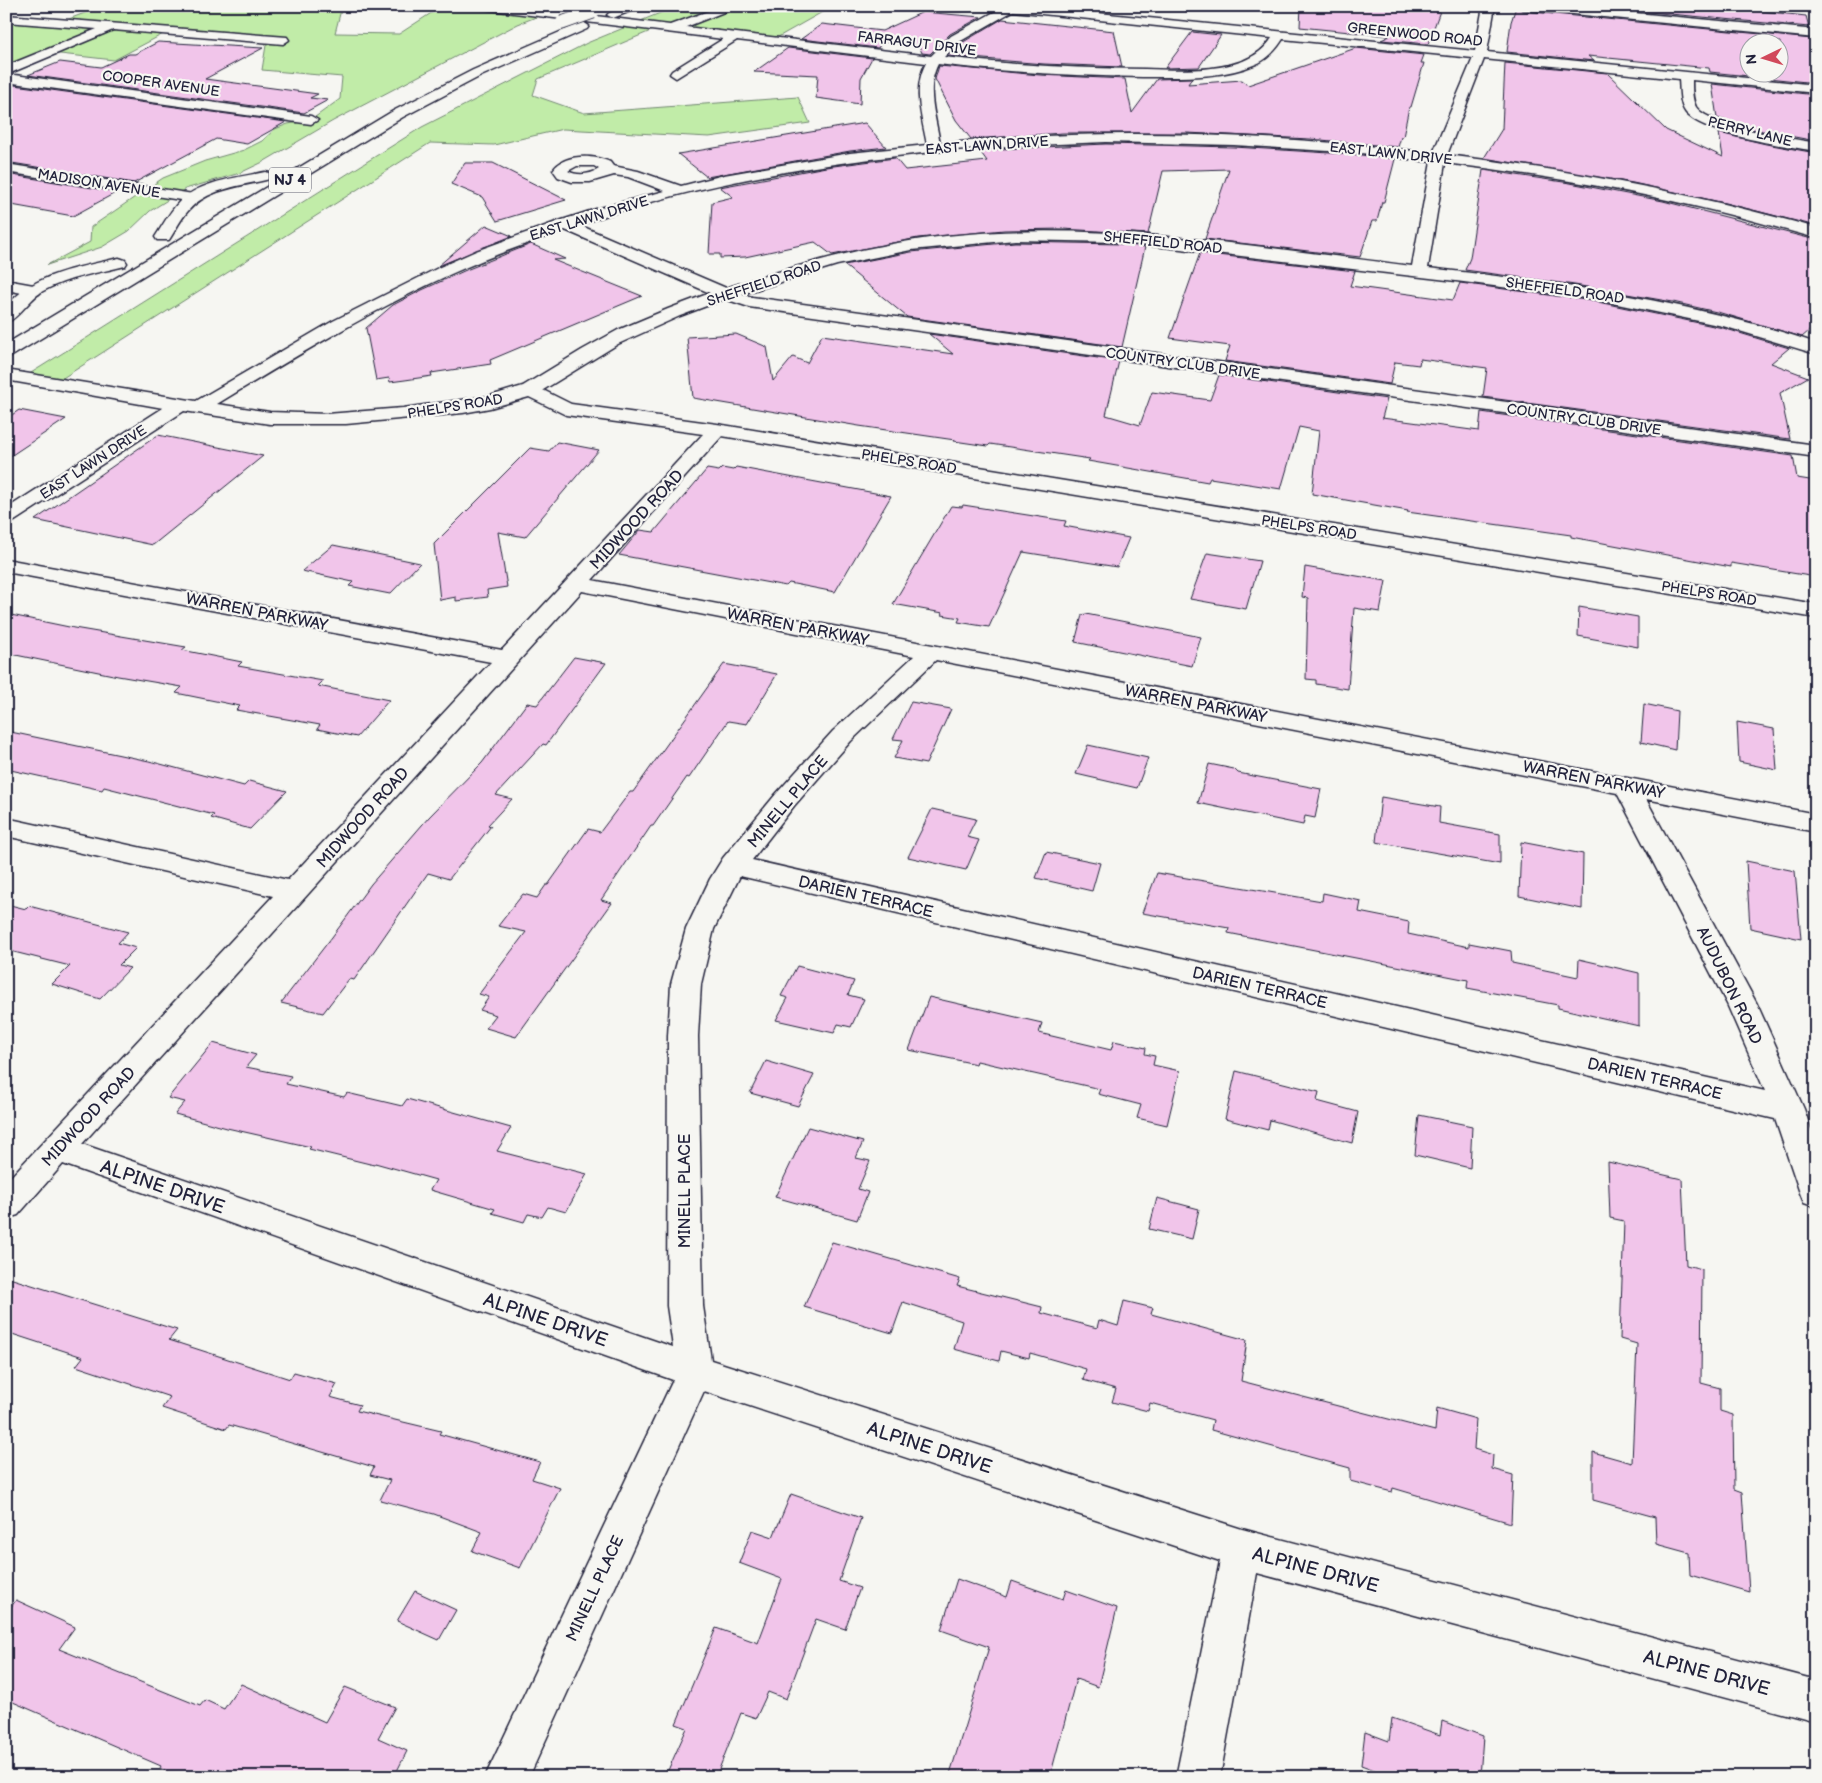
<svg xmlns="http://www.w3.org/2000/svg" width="1822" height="1783" viewBox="0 0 1822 1783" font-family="'Balsamiq Sans',sans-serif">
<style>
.green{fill:#c1eca8;stroke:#728772}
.building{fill:#f1c5ea;stroke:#22223b;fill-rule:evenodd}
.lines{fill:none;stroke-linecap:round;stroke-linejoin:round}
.minor-casing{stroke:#22223b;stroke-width:3}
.highway-casing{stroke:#22223b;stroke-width:3}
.minor{fill:#f6f6f2;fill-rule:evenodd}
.highway{fill:#f6f6f2;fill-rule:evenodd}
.highway-bridge-casing{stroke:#22223b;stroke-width:15;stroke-linecap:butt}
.highway-bridge{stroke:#f6f6f2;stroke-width:13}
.labels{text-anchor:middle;stroke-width:4.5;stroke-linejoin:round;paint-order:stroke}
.far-street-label{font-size:14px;fill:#22223b;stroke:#f6f6f2}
.shield{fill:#f6f6f2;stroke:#626272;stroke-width:1}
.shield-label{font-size:15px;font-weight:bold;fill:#22223b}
.street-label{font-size:16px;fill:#22223b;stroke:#f6f6f2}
.near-street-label{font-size:19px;fill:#22223b;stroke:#f6f6f2}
</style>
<rect width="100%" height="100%" fill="#f6f6f2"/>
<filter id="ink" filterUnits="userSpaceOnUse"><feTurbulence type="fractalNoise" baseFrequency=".02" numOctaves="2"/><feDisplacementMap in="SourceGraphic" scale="10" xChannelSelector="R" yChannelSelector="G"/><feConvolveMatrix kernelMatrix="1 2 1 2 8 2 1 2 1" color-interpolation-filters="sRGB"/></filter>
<g filter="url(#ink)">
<path class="green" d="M 103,6 L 342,6 L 335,33 L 399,34 L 442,6 L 482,6 L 544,14 L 518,24 L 333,121 L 263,162 L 240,173 L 185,189 L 150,211 L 129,231 L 102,247 L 47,265 L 90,242 L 91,227 L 163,178 L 205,161 L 244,150 L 262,141 L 275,129 L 288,124 L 311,120 L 340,99 L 342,77 L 262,70 L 267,39 L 169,31 L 114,60 L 51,53 L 6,71 L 6,18 L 61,22 Z
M 677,6 L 833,6 L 771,41 L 660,27 L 538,79 L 533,95 L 584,113 L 798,97 L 810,123 L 709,137 L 563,129 L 494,145 L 430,143 L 55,383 L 23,378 L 422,127 L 587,43 Z"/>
<path class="building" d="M 1301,6 L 1397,6 L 1440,11 L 1428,44 L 1381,40 L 1390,36 L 1300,27 Z
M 1585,6 L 1709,6 L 1752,10 L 1806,16 L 1809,27 Z
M 1516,7 L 1523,11 L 1812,39 L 1816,57 L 1816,83 L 1710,72 L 1709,68 L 1588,56 L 1594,61 L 1507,52 L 1511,22 ZM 1750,42 L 1780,42 L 1780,72 L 1750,72 Z
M 923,12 L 981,17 L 950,34 L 930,54 L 922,53 L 919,46 L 882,42 L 878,48 L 801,39 L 822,24 L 882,31 Z
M 1002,19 L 1114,31 L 1122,67 L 1044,64 L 948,56 L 960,44 Z
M 1192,32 L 1221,35 L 1199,67 L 1165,68 Z
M 158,42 L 263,48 L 205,79 L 318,94 L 310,98 L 328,100 L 304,113 L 28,75 L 60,62 L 101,67 L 129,54 L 135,54 Z
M 788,48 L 872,58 L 861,78 L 860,104 L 816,98 L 818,75 L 754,72 Z
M 1356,48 L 1424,55 L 1421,63 L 1424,63 L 1411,107 L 1409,107 L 1403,137 L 1401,137 L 1398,147 L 1310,139 L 1187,133 L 1063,133 L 971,139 L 956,120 L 935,79 L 939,66 L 1040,75 L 1125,79 L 1132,113 L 1157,79 L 1192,78 L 1188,84 L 1242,80 L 1248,85 Z
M 1505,63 L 1607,73 L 1666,130 L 1723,157 L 1719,133 L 1766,144 L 1816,153 L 1816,226 L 1725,203 L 1633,183 L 1484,158 L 1502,129 Z
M 6,84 L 7,84 L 286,122 L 247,144 L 216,139 L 134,183 L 6,162 Z
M 1712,84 L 1816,95 L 1816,141 L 1752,129 L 1717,118 Z
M 865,123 L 886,147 L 850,151 L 707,177 L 678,154 Z
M 1106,144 L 1234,147 L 1361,155 L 1395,159 L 1384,202 L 1382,202 L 1377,221 L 1372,221 L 1360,257 L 1205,239 L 1229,169 L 1163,171 L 1148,234 L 1063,229 L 1004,230 L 918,238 L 832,255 L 815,242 L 745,257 L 720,258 L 720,254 L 709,254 L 712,202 L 733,197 L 720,187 L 826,167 L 895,158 L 905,170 L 987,161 L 979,150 Z
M 465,163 L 493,163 L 566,200 L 497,221 L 482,197 L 451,184 Z
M 1483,170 L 1570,183 L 1663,201 L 1816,240 L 1816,325 L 1802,337 L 1721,313 L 1673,302 L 1575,285 L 1465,270 L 1470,258 Z
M 6,174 L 117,192 L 73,216 L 6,204 Z
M 486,225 L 512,236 L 438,266 Z
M 1015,242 L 1120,244 L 1145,247 L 1122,347 L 907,317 L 844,265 L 911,252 Z
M 531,244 L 565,259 L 553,260 L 642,296 L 490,360 L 491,364 L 431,373 L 432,376 L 405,380 L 390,382 L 389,378 L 376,380 L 366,328 L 393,305 L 422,290 L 466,270 Z
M 1200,253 L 1355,271 L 1350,286 L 1453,300 L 1460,283 L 1593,301 L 1723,328 L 1789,348 L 1771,363 L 1808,377 L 1780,393 L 1790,439 L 1483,397 L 1487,368 L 1420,359 L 1419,365 L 1395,362 L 1390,384 L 1225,361 L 1230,346 L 1170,338 Z
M 736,334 L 767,347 L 773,381 L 793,357 L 807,363 L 822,335 L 953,354 L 929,334 L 1119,361 L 1106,415 L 1140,425 L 1152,392 L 1210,400 L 1219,375 L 1387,399 L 1382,418 L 1479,431 L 1481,412 L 1793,456 L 1797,478 L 1816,481 L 1816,577 L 1731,563 L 1731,567 L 1571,537 L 1571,535 L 1407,512 L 1408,511 L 1312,494 L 1319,431 L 1299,427 L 1281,489 L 1210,478 L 1208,482 L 1088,461 L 1090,459 L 990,444 L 988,446 L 954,441 L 955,440 L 859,426 L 693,398 L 687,337 Z
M 19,410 L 66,419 L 6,459 L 6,419 Z
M 158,435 L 263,456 L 153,545 L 35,520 Z
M 557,442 L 599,450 L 525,537 L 498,532 L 507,587 L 487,590 L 488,597 L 456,601 L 456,597 L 440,600 L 434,544 L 530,448 L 549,451 Z
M 736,467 L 891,496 L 835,592 L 789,583 L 786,586 L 619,555 L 640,530 L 654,532 L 707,469 L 719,471 L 722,468 L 733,470 Z
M 963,505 L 1066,521 L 1064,526 L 1129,538 L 1117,567 L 1023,552 L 989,627 L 958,622 L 960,618 L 942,615 L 943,613 L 893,604 L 951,506 L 962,507 Z
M 333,545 L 420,563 L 390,594 L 349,586 L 353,582 L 302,571 Z
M 1207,553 L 1260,561 L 1246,609 L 1190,599 Z
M 1305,567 L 1386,581 L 1380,612 L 1354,608 L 1348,689 L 1316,684 L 1316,680 L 1306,679 L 1308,598 L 1302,597 Z
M 1579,607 L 1638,617 L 1638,647 L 1578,636 Z
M 6,614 L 74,628 L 186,647 L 182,650 L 242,662 L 238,666 L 323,681 L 318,686 L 389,700 L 357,737 L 317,729 L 320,725 L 236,710 L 240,706 L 176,693 L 182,687 L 118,676 L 6,653 Z
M 1086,614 L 1201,637 L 1192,666 L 1075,642 L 1082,615 Z
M 574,657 L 606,663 L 546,745 L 543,744 L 496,795 L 512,799 L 488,825 L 491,826 L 449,879 L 428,873 L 354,980 L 349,979 L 323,1013 L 281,1003 L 332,937 L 371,884 L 429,817 L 482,763 L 527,703 L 537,705 Z
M 724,664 L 777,674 L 747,724 L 728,721 L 689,778 L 687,777 L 653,826 L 651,826 L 601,900 L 612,903 L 516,1037 L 486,1028 L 496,1015 L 480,1010 L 489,997 L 479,994 L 526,932 L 498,926 L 523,894 L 537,898 L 546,885 L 548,885 L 588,829 L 600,832 L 630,792 L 633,792 Z
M 911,702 L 951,709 L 926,764 L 894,758 L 903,740 L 893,739 Z
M 1644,704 L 1677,711 L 1675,750 L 1641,742 Z
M 1737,722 L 1774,729 L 1777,770 L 1739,762 Z
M 6,731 L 149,761 L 244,786 L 249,781 L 287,791 L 250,829 L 211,818 L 214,815 L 104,787 L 102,790 L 6,769 Z
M 1088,745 L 1148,758 L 1137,788 L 1076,774 Z
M 1209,764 L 1234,769 L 1238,773 L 1321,789 L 1315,818 L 1305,816 L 1303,825 L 1198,803 Z
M 1381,797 L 1440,807 L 1439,823 L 1500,834 L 1500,864 L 1376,842 Z
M 932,809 L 976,819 L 967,837 L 979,840 L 966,870 L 908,857 Z
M 1521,842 L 1583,854 L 1582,909 L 1519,896 Z
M 1046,852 L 1100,863 L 1092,891 L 1036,878 Z
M 1746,861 L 1795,871 L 1801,939 L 1750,928 Z
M 1157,873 L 1322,901 L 1323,893 L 1361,901 L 1359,912 L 1409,922 L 1408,934 L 1469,947 L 1469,943 L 1511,951 L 1512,963 L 1578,977 L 1579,959 L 1639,973 L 1639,1026 L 1558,1008 L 1558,1005 L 1467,988 L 1468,980 L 1228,933 L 1229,928 L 1142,913 Z
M 6,904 L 26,909 L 29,906 L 128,932 L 118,943 L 136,948 L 119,965 L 130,968 L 100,999 L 52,984 L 70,966 L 6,950 Z
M 797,966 L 854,981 L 848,995 L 864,999 L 851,1027 L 838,1024 L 834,1033 L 776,1020 L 788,998 L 781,996 Z
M 929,997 L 1042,1023 L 1039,1033 L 1111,1050 L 1114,1041 L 1146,1048 L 1145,1054 L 1155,1056 L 1153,1065 L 1180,1071 L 1167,1125 L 1137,1118 L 1141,1105 L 1098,1094 L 1100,1089 L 977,1061 L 976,1064 L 909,1050 Z
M 213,1043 L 256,1055 L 246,1067 L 291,1076 L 286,1084 L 344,1097 L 347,1093 L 402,1106 L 407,1099 L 511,1128 L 497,1151 L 587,1174 L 566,1212 L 548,1207 L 542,1217 L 528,1214 L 524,1222 L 492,1213 L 495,1209 L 430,1190 L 436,1180 L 375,1163 L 374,1165 L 309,1149 L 311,1147 L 227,1128 L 175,1114 L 185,1102 L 168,1098 Z
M 766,1061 L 814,1075 L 798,1106 L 750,1093 Z
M 1236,1071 L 1319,1092 L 1317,1101 L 1358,1112 L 1352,1143 L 1270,1120 L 1268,1130 L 1225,1119 Z
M 1419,1115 L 1472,1126 L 1470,1168 L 1415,1155 Z
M 808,1127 L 863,1142 L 856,1158 L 870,1161 L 858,1189 L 868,1192 L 857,1220 L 775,1197 Z
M 1608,1162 L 1682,1179 L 1686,1265 L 1702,1269 L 1701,1383 L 1720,1388 L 1720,1411 L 1733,1415 L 1734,1489 L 1742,1492 L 1749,1592 L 1690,1575 L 1689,1553 L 1656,1544 L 1655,1517 L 1593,1500 L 1593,1452 L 1632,1463 L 1637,1344 L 1620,1339 L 1624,1221 L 1610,1218 Z
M 1157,1198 L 1199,1209 L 1192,1239 L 1149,1229 Z
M 832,1242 L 960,1279 L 957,1286 L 1042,1307 L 1041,1313 L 1097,1328 L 1099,1320 L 1118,1326 L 1124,1301 L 1153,1308 L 1151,1314 L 1247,1340 L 1241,1381 L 1435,1431 L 1437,1408 L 1476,1419 L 1474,1449 L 1493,1455 L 1492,1469 L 1513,1475 L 1511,1523 L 1393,1488 L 1392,1492 L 1350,1481 L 1350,1468 L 1211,1430 L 1213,1420 L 1150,1403 L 1148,1411 L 1112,1402 L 1116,1389 L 1083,1380 L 1086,1369 L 1030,1353 L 1029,1358 L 1001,1351 L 999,1361 L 954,1349 L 962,1321 L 903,1302 L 892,1333 L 804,1307 Z
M 6,1277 L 177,1330 L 169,1340 L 290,1379 L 294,1372 L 337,1384 L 330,1397 L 360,1405 L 357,1411 L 441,1431 L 439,1434 L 540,1462 L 532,1479 L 560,1488 L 520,1568 L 472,1551 L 482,1532 L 434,1514 L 380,1500 L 390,1480 L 370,1475 L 374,1467 L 229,1425 L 226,1429 L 162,1408 L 170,1397 L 76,1366 L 83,1357 L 6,1332 Z
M 791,1494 L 861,1518 L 839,1581 L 860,1588 L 845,1629 L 816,1619 L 786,1699 L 768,1692 L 756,1718 L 741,1713 L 716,1777 L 665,1777 L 687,1728 L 676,1724 L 716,1628 L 758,1643 L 782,1579 L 739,1563 L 752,1530 L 773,1537 Z
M 957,1579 L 1007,1597 L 1012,1581 L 1063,1599 L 1066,1590 L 1117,1608 L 1098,1687 L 1076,1679 L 1050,1777 L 949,1777 L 989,1647 L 941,1630 Z
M 415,1591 L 456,1610 L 439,1640 L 397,1621 Z
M 16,1600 L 75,1627 L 59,1649 L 200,1706 L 205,1700 L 224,1709 L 241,1684 L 325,1722 L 345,1687 L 395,1707 L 378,1738 L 407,1751 L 394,1777 L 177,1777 L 160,1768 L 161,1766 L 6,1699 L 6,1614 Z
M 1392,1718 L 1440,1735 L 1442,1721 L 1483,1736 L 1480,1777 L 1394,1777 L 1361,1765 L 1365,1732 L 1389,1741 Z"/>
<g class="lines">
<defs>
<path id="minor" d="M 476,6 L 513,6 L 670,25 L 722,6 L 739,6 L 686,27 L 931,56 L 951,36 L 1005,6 L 1029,6 L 1475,51 L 1483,6 L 1495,6 L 1487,52 L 1816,85 L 1816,93 L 1692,80 C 1692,89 1692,100 1696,107 C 1708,126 1793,139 1816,143 L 1816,151 C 1786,146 1705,135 1686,113 C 1679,104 1680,90 1679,79 L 1484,59 L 1447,155 C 1572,170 1695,194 1816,228 L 1816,238 C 1775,227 1735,215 1694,206 C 1612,187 1528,173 1445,163 L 1428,268 C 1559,283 1690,300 1816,343 L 1816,354 L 1723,326 L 1593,299 L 1456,281 L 1120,242 L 1015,240 L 911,250 L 837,265 L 742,294 L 752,297 L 1816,445 L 1816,457 L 749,307 L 725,299 L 680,316 L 618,344 L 543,390 L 571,404 L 717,424 L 1816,604 L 1816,618 L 722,436 L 592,580 L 1816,814 L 1816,832 L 1646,799 L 1757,1004 L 1804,1109 L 1816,1144 L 1816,1207 L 1804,1203 L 1800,1193 L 1775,1119 L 740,876 L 714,929 L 701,984 L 698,1036 L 703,1306 L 711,1360 L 1242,1529 L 1816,1680 L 1816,1722 L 1257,1573 L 1220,1777 L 1176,1777 L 1220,1561 L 704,1391 L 529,1777 L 485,1777 L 673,1380 L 63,1164 L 18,1215 L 6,1219 L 6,1182 L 273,896 L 6,836 L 6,818 L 288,880 L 491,662 L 6,572 L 6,559 L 502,650 L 703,434 L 566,415 L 529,397 L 490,408 L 463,413 L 346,424 L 270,424 L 184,411 L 13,522 L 6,524 L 6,509 L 163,408 L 6,380 L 6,370 L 196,401 L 333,321 L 440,267 L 476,251 L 559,221 L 596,209 L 665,191 L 628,177 L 614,175 L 590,182 L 572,182 L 558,177 L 553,170 C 565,153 593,155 610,162 L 613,166 L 638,171 L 681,186 L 724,175 L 850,153 L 927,145 C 922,117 912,89 926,63 L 737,40 L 676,78 L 670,74 L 672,71 L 723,39 L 482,9 ZM 1013,11 L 1272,38 C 1265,49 1255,56 1243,61 C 1212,72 1177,70 1145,69 C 1077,69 1011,65 944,57 L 959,42 ZM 1283,39 L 1473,58 L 1433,153 C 1270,134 1104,126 940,144 C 936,117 925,89 938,64 C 1006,72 1074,76 1143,77 C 1180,77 1221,79 1256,64 C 1268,59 1276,50 1283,39 ZM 1106,142 L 1234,145 L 1361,153 L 1431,162 L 1412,266 C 1258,247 1102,220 946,236 C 871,244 798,265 726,288 L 579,225 C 703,180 845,159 977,148 C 1020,145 1063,144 1106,142 ZM 577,166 L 594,166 L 599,169 C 590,175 577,176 568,171 ZM 565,230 L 710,293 L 668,309 L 618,330 L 582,350 L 523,386 L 490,396 L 403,408 L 327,414 L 270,412 L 217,404 C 293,358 370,311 451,274 C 488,257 526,244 565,230 ZM 582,591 L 914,656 L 833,731 L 776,794 L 723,858 L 710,879 L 686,929 L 671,984 L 668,1036 L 667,1306 L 673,1347 L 82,1144 ZM 936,660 L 1617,793 L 1727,1004 L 1765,1091 L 752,860 L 794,806 L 851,741 Z
M 1517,6 L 1562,6 L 1816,30 L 1816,38 L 1523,9 Z
M 6,15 L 287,37 L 289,40 L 283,44 L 113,30 L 8,74 L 311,116 L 318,120 L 311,124 L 6,82 L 6,66 L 97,29 L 6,22 Z
M 6,164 L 193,194 L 198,195 L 200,198 L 198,201 L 193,202 L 6,172 Z
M 6,280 L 39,286 L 41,290 L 39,294 L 33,295 L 6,290 Z"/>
<path id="highway" d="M 626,6 L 643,6 L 613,18 L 607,15 L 609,13 Z
M 583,22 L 589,26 L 587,29 L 481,76 L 403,117 L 12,356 L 6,357 L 6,344 L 393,111 L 473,70 Z
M 265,172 L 270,173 L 272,176 L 270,179 C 242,186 208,188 188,211 C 180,220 175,231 169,240 L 157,240 L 155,237 C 163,225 170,211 180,201 C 202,181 236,178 265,172 Z
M 119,258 L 125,260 L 127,263 L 125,266 C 98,273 68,277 43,291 C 30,298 17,320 6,323 L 6,307 C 34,273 78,268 119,258 Z"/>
</defs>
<use href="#minor" class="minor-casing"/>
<use href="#highway" class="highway-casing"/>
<use href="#minor" class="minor"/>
<use href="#highway" class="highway"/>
<defs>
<path id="highway-bridge" d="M 562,23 L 593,12"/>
</defs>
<use href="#highway-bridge" class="highway-bridge-casing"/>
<use href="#highway-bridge" class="highway-bridge"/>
</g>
</g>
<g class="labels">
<g class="far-street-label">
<text transform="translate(1415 34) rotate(6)" y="5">GREENWOOD ROAD</text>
<text transform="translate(917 43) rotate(7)" y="5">FARRAGUT DRIVE</text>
<text transform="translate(161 83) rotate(8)" y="5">COOPER AVENUE</text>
<text transform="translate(1750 131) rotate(14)" y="5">PERRY LANE</text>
<text transform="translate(987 145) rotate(-4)" y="5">EAST LAWN DRIVE</text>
<text transform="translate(1391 153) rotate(6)" y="5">EAST LAWN DRIVE</text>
<text transform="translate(99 183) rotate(9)" y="5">MADISON AVENUE</text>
<text transform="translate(589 218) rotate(-17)" y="5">EAST LAWN DRIVE</text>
<text transform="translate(1163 242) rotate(6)" y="5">SHEFFIELD ROAD</text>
<text transform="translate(764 283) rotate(-18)" y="5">SHEFFIELD ROAD</text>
<text transform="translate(1565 290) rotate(8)" y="5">SHEFFIELD ROAD</text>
<text transform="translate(1183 363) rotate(8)" y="5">COUNTRY CLUB DRIVE</text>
<text transform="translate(455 406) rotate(-9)" y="5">PHELPS ROAD</text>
<text transform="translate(1584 419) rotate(8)" y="5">COUNTRY CLUB DRIVE</text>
<text transform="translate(909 461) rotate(9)" y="5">PHELPS ROAD</text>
<text transform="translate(93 462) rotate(-33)" y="5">EAST LAWN DRIVE</text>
<text transform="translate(1309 527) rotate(9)" y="5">PHELPS ROAD</text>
<text transform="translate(1709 593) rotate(9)" y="5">PHELPS ROAD</text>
</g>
<rect class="shield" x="269" y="167.5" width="42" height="25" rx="4"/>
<g class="shield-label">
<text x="290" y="185">NJ 4</text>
</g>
<g class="street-label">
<text transform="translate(636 519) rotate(-47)" y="6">MIDWOOD ROAD</text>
<text transform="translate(257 611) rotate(11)" y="6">WARREN PARKWAY</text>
<text transform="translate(798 626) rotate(11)" y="6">WARREN PARKWAY</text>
<text transform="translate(1196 703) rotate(11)" y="6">WARREN PARKWAY</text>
<text transform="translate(1594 779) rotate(11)" y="6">WARREN PARKWAY</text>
<text transform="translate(787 801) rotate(-50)" y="6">MINELL PLACE</text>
<text transform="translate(362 817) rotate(-48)" y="6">MIDWOOD ROAD</text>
<text transform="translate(866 896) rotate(13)" y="6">DARIEN TERRACE</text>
<text transform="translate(1730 985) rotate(64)" y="6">AUDUBON ROAD</text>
<text transform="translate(1260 987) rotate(13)" y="6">DARIEN TERRACE</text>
<text transform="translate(1655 1078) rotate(13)" y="6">DARIEN TERRACE</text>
<text transform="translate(88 1116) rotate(-47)" y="6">MIDWOOD ROAD</text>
<text transform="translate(684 1191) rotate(-90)" y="6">MINELL PLACE</text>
<text transform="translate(594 1588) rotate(-65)" y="6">MINELL PLACE</text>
</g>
<g class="near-street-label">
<text transform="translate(163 1186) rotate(19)" y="7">ALPINE DRIVE</text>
<text transform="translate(546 1319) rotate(19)" y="7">ALPINE DRIVE</text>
<text transform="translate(930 1447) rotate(18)" y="7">ALPINE DRIVE</text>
<text transform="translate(1316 1569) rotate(15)" y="7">ALPINE DRIVE</text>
<text transform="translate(1707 1672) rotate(15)" y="7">ALPINE DRIVE</text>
</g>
</g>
<rect width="1822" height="1783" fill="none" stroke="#f6f6f2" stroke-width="25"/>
<rect x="12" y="12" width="1797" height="1758" fill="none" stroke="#22223b" stroke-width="2" filter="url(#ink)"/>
<g transform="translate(1764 58) rotate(265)"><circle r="24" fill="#f6f6f2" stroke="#a1a1a9"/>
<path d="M0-4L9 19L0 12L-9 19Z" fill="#d1495b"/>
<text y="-8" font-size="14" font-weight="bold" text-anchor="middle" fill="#22223b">N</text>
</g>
</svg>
